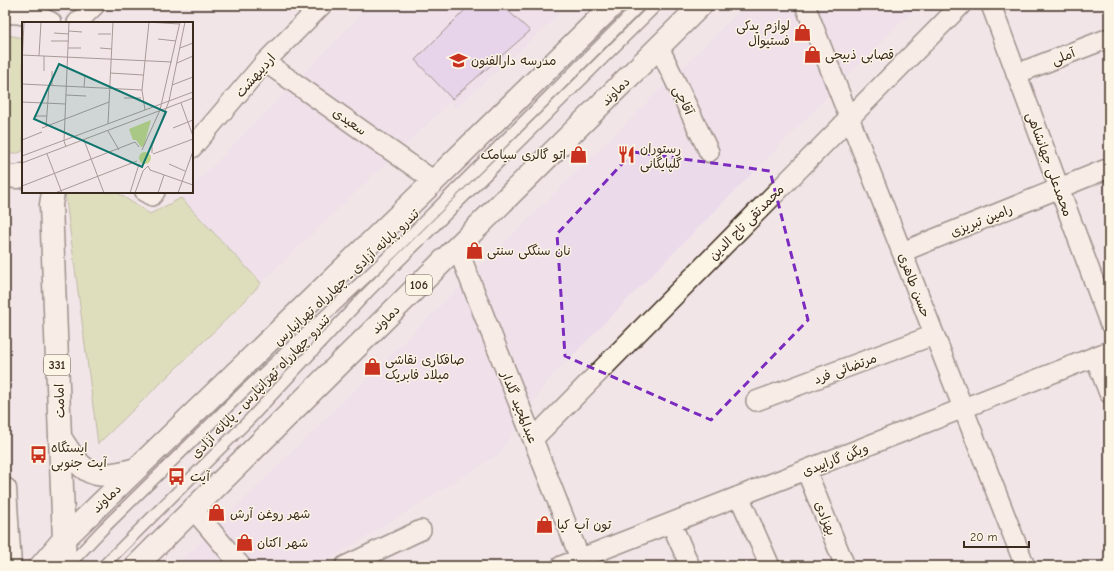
<svg xmlns="http://www.w3.org/2000/svg" width="1114" height="571" viewBox="0 0 1114 571" font-family="'Comic Neue','Playpen Sans Arabic',sans-serif">
<style>
.built{fill:#eadaea}
.green{fill:#c5d68b;stroke:#808054}
.building{fill:#d9bfee;stroke:#3b2a1e}
.lines{fill:none;stroke-linecap:round;stroke-linejoin:round}
.lane-casing{stroke:#3b2a1e;stroke-width:13}
.street-casing{stroke:#3b2a1e;stroke-width:22}
.primary-casing{stroke:#3b2a1e;stroke-width:25}
.lane{stroke:#fcf5e5;stroke-width:10}
.street{stroke:#fcf5e5;stroke-width:19}
.primary{stroke:#fcf5e5;stroke-width:22}
.marked{fill:none;stroke:#7b2cbf;stroke-width:3;stroke-dasharray:8 5;stroke-linejoin:round}
.labels{text-anchor:middle;stroke-width:3;stroke-linejoin:round;paint-order:stroke}
.shield{fill:#fcf5e5;stroke:#75675a;stroke-width:1}
.shield-label{font-size:12px;font-weight:bold;fill:#3b2a1e}
.poi-label{font-size:13px;fill:#3b2a1e;stroke:#fcf5e5;text-anchor:start}
.street-label{font-size:13px;fill:#3b2a1e;stroke:#fcf5e5}
.inset-road{fill:none;stroke:#a99a97;stroke-width:1}
.view{fill:#0f766e;fill-opacity:0.15;stroke:#0f766e;stroke-width:2}
.inset-edge{fill:none;stroke:#3b2a1e;stroke-width:2}
</style>
<rect width="100%" height="100%" fill="#f2e5e8"/>
<filter id="ink" filterUnits="userSpaceOnUse"><feTurbulence type="fractalNoise" baseFrequency=".025" numOctaves="2"/><feDisplacementMap in="SourceGraphic" scale="8" xChannelSelector="R" yChannelSelector="G"/><feConvolveMatrix kernelMatrix="1 2 1 2 8 2 1 2 1" color-interpolation-filters="sRGB"/></filter>
<g filter="url(#ink)">
<path class="built" d="M 360,5 L 552,5 L 561,13 L 456,108 L 450,102 L 261,283 L 181,198 L 187,192 L 192,192 L 192,187 L 361,15 L 356,9 Z
M 746,5 L 918,5 L 548,380 L 499,454 L 319,566 L 176,566 Z"/>
<path class="green" d="M 7,35 L 23,38 L 23,151 L 18,153 L 5,153 L 5,36 Z
M 65,192 L 116,192 L 150,214 L 181,198 L 261,283 L 242,304 L 98,444 Z"/>
<path class="building" d="M 470,5 L 502,5 L 530,31 L 452,99 L 415,60 Z"/>
<g class="lines">
<defs>
<path id="lane" d="M 68,566 L 103,529 L 242,393 L 394,251 L 640,5
M 103,566 L 249,420 L 368,292 L 657,5"/>
<path id="street" d="M 805,5 L 1025,566
M 991,5 L 1109,322
M 77,23 L 95,5
M 659,47 L 709,152
M 265,62 L 434,181
M 1016,74 L 1109,38
M 192,148 L 265,62 L 322,5
M 145,192 L 152,196 L 155,192
M 457,247 L 583,566
M 902,252 L 1109,168
M 1095,357 L 1109,393
M 756,401 L 934,335
M 533,439 L 961,5
M 806,470 L 845,566
M 739,496 L 770,566
M 193,509 L 241,566
M 671,523 L 690,566
M 345,566 L 421,530
M 561,566 L 1109,351"/>
<path id="primary" d="M 5,12 C 21,11 36,16 50,23
M 5,176 L 18,177 L 23,175
M 53,192 L 51,205 L 65,566
M 60,437 C 83,474 92,482 136,469
M 5,489 L 10,566
M 41,566 L 64,539 L 434,181 L 613,5
M 136,566 L 701,5"/>
</defs>
<use href="#lane" class="lane-casing"/>
<use href="#street" class="street-casing"/>
<use href="#primary" class="primary-casing"/>
<use href="#lane" class="lane"/>
<use href="#street" class="street"/>
<use href="#primary" class="primary"/>
</g>
</g>
<path d="M0 0H1114V571H0ZM 633,152 L 770,171 L 808,320 L 711,420 L 565,356 L 557,234 Z" fill="#f2e5e8" fill-opacity=".55" fill-rule="evenodd"/>
<path class="marked" d="M 633,152 L 770,171 L 808,320 L 711,420 L 565,356 L 557,234 Z"/>
<defs>
<symbol id="shop-bare" viewBox="-9 -9 18 18"><path d="M-5-2.5h2.3a2.7 3.5 0 0 1 5.4 0H5L5.5 6h-11ZM-1.5-2.5h3a1.5 2.3 0 0 0-3 0Z" fill="#c8321e" stroke="#fcf5e5" stroke-width="2.5" paint-order="stroke"/></symbol>
<symbol id="school-bare" viewBox="-9 -9 18 18"><path d="M0-5L7-2L0 1L-7-2ZM-4 1L0 2.5L4 1V4Q0 6-4 4Z" fill="#c8321e" stroke="#fcf5e5" stroke-width="2.5" paint-order="stroke"/></symbol>
<symbol id="restaurant-bare" viewBox="-9 -9 18 18"><path d="M-5-6h1v4h1v-4h1v4h1v-4h1v5L-1.5 .5V6h-2V.5L-5-1ZM5-6V6H3V1.5H1.5Q1.5-4 5-6Z" fill="#c8321e" stroke="#fcf5e5" stroke-width="2.5" paint-order="stroke"/></symbol>
<symbol id="bus-bare" viewBox="-9 -9 18 18"><path d="M-5-6H5V4H4V6H2V4H-2V6H-4V4H-5ZM-3.5-4V0h7V-4ZM-3.5 1.2v1.5H-2V1.2ZM2 1.2v1.5H3.5V1.2Z" fill="#c8321e" stroke="#fcf5e5" stroke-width="2.5" paint-order="stroke"/></symbol>
</defs>
<g fill-rule="evenodd">
<use href="#shop-bare" x="790" y="20" width="25" height="25"/>
<use href="#shop-bare" x="800" y="42" width="25" height="25"/>
<use href="#school-bare" x="446" y="48" width="25" height="25"/>
<use href="#shop-bare" x="566" y="142" width="25" height="25"/>
<use href="#restaurant-bare" x="614" y="142" width="25" height="25"/>
<use href="#shop-bare" x="462" y="238" width="25" height="25"/>
<use href="#shop-bare" x="360" y="354" width="25" height="25"/>
<use href="#bus-bare" x="26" y="442" width="25" height="25"/>
<use href="#bus-bare" x="164" y="464" width="25" height="25"/>
<use href="#shop-bare" x="204" y="500" width="25" height="25"/>
<use href="#shop-bare" x="532" y="512" width="25" height="25"/>
<use href="#shop-bare" x="232" y="530" width="25" height="25"/>
</g>
<g class="labels">
<g class="shield">
<rect x="406" y="275" width="26" height="20" rx="3"/>
<rect x="44" y="355" width="26" height="20" rx="3"/>
</g>
<g class="shield-label">
<text x="419" y="289">106</text>
<text x="57" y="369">331</text>
</g>
<g class="poi-label">
<text x="790" y="30" text-anchor="end">لوازم یدکی<tspan x="790" dy="15">فستیوال</tspan></text>
<text x="825" y="59">قصابی ذبیحی</text>
<text x="471" y="65">مدرسه دارالفنون</text>
<text x="640" y="153">رستوران<tspan x="640" dy="15">گلپایگانی</tspan></text>
<text x="566" y="159" text-anchor="end">اتو گالری سیامک</text>
<text x="487" y="255">نان سنگکی سنتی</text>
<text x="385" y="364">صافکاری نقاشی<tspan x="385" dy="15">میلاد فابریک</tspan></text>
<text x="51" y="452">ایستگاه<tspan x="51" dy="15">آیت جنوبی</tspan></text>
<text x="190" y="481">آیت</text>
<text x="230" y="518">شهر روغن آرش</text>
<text x="557" y="529">تون آپ کیا</text>
<text x="257" y="547">شهر اکتان</text>
</g>
<g class="street-label">
<text transform="translate(1063 56) rotate(-22)" y="5">آملی</text>
<text transform="translate(255 75) rotate(-49)" y="5">اردیبهشت</text>
<text transform="translate(615 91) rotate(-45)" y="5">دماوند</text>
<text transform="translate(684 100) rotate(65)" y="5">آقاچی</text>
<text transform="translate(350 121) rotate(35)" y="5">سعیدی</text>
<text transform="translate(1050 164) rotate(70)" y="5">محمدعلی جهانشاهی</text>
<text transform="translate(981 220) rotate(-22)" y="5">رامین تبریزی</text>
<text transform="translate(746 222) rotate(-45)" y="5">محمدتقی تاج الدین</text>
<text transform="translate(346 277) rotate(-43)" y="5">تندرو پایانه آزادی ـ چهارراه تهرانپارس</text>
<text transform="translate(915 285) rotate(69)" y="5">حسن طاهری</text>
<text transform="translate(385 319) rotate(-45)" y="5">دماوند</text>
<text transform="translate(845 368) rotate(-20)" y="5">مرتضائی فرد</text>
<text transform="translate(260 386) rotate(-46)" y="5">تندرو چهارراه تهرانپارس ـ پایانه آزادی</text>
<text transform="translate(59 401) rotate(-92)" y="5">امامت</text>
<text transform="translate(520 407) rotate(68)" y="5">عبدالمجید گلدار</text>
<text transform="translate(835 459) rotate(-21)" y="5">ویگن گاراپیدی</text>
<text transform="translate(106 498) rotate(-44)" y="5">دماوند</text>
<text transform="translate(826 518) rotate(68)" y="5">بهزادی</text>
</g>
</g>
<g transform="translate(22 22)">
<rect width="171" height="171" fill="#f2e5e8"/>
<path d="M 129,98 L 122,124 L 119,125 L 114,118 L 111,118 L 107,107 ZM117 136a6 6 0 1 1 12 0a6 6 0 1 1-12 0Z" fill="#c5d68b"/>
<path class="inset-road" d="M 124,0 L 158,2M 47,9 L 60,10M 32,11 L 47,12M 76,12 L 89,12M 136,17 L 154,19M 29,19 L 47,19M 46,26 L 59,26M 78,26 L 90,27M 158,26 L 171,21M 0,33 L 150,40M 17,34 L 19,0M 155,41 L 171,34M 0,43 L 2,0M 22,49 L 22,34M 88,51 L 121,53M 0,62 L 120,68M 150,63 L 171,55M 30,64 L 30,49M 62,65 L 63,53M 44,73 L 64,74M 102,76 L 119,76M 0,80 L 44,82M 159,81 L 171,114M 123,88 L 120,68 L 127,0M 12,94 L 25,94M 86,102 L 91,0M 24,105 L 27,64M 20,106 L 87,80M 151,106 L 171,98M 86,109 L 97,128M 0,118 L 20,110M 62,118 L 82,171M 44,125 L 42,119 L 47,0M 120,128 L 138,88 L 158,0M 130,131 L 130,124 L 147,79 L 163,0M 25,132 L 40,171M 131,132 L 171,117M 0,134 L 171,70M 0,141 L 171,76M 147,142 L 163,149M 126,144 L 128,148 L 171,163M 0,164 L 113,120 L 117,125M 33,171 L 115,139M 108,171 L 117,142M 113,171 L 121,149 L 126,144M 136,171 L 142,153M 156,171 L 171,129"/>
<path class="view" d="M 37,42 L 144,90 L 120,145 L 12,97 Z"/>
<rect width="171" height="171" class="inset-edge"/>
</g>
<rect width="1114" height="571" fill="none" stroke="#fcf5e5" stroke-width="20"/>
<rect x="10" y="10" width="1094" height="551" fill="none" stroke="#3b2a1e" stroke-width="1.5" filter="url(#ink)"/>
<path d="M964 541v6h65v-6" fill="none" stroke="#3b2a1e" stroke-width="2"/>
<text x="970" y="541" font-size="12" fill="#3b2a1e" stroke="#fcf5e5" stroke-width="3" paint-order="stroke">20 m</text>
</svg>
